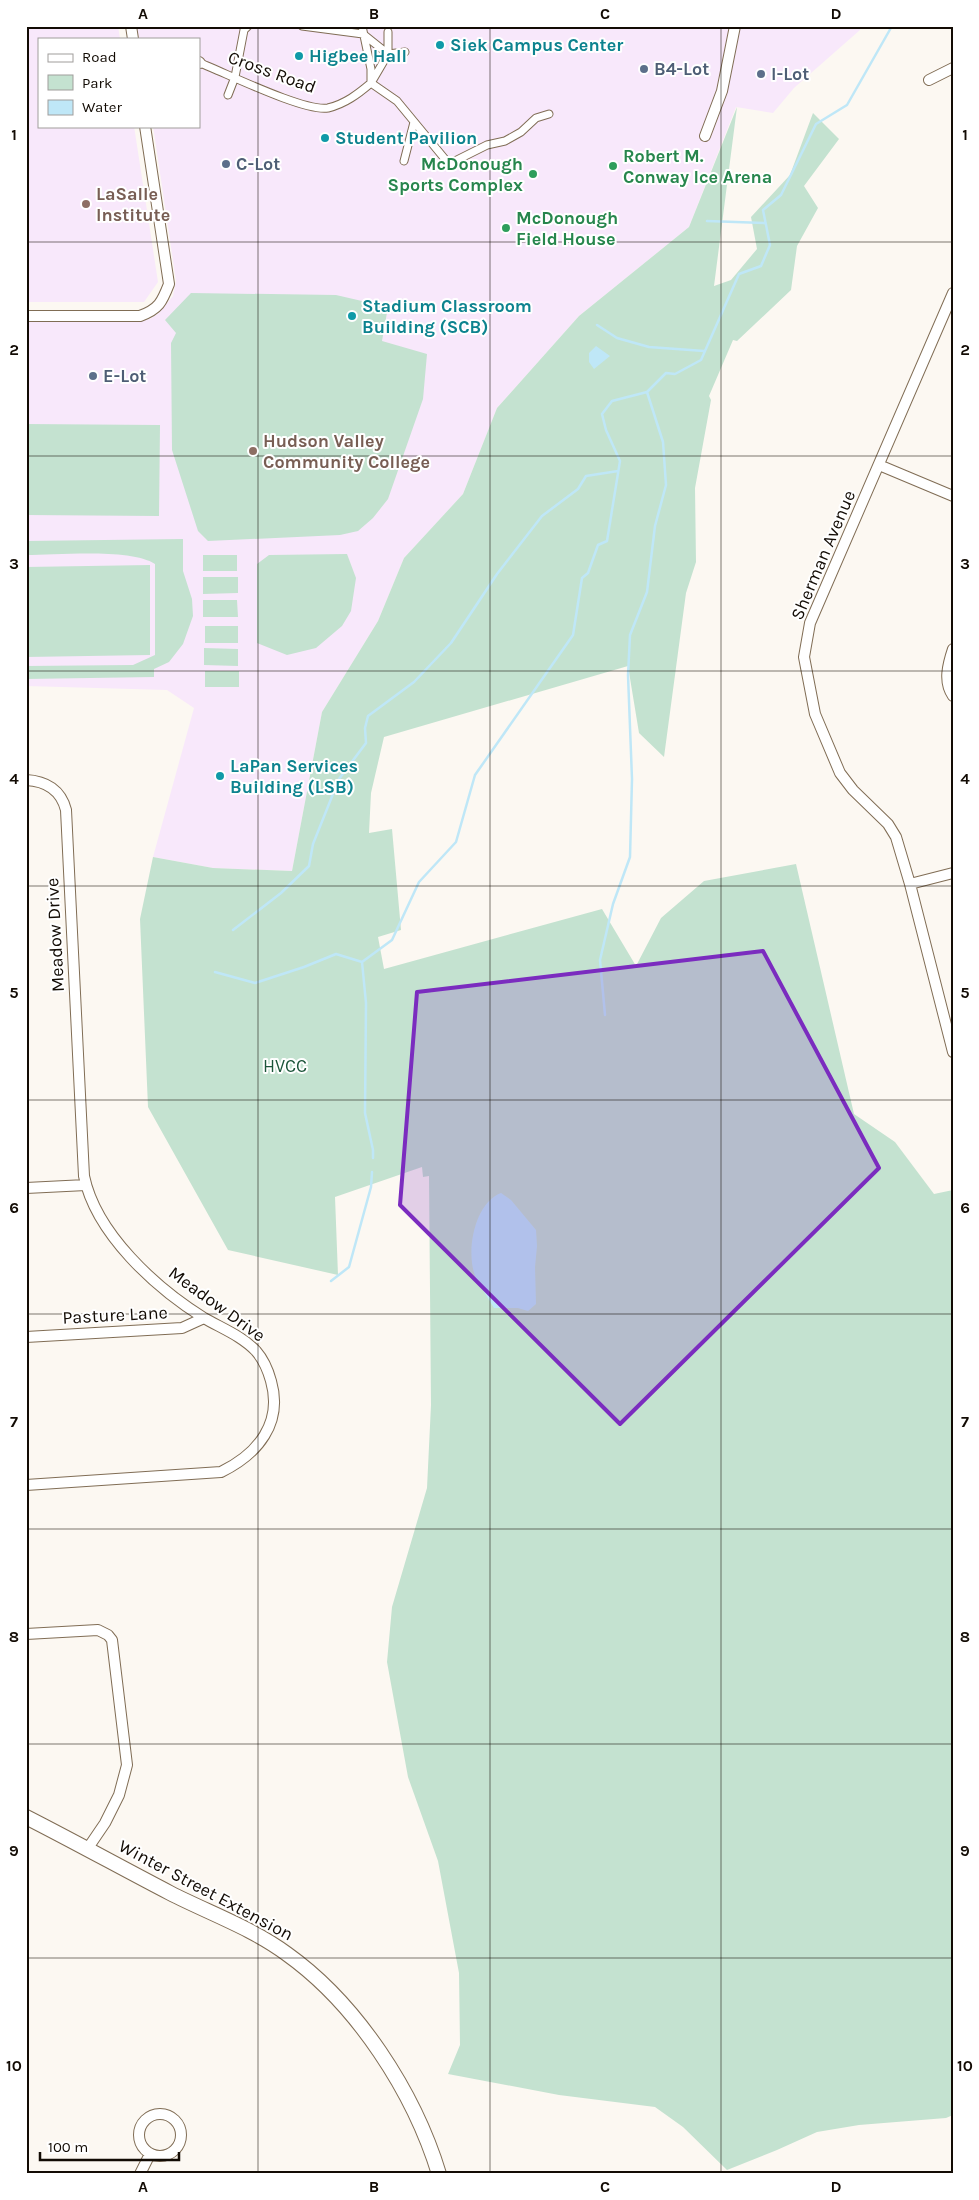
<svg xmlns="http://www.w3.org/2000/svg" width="979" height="2200" viewBox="0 0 979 2200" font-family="Karla,sans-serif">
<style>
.education{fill:#f8e8fb}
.green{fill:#c4e2d0}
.water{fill:#bfe7f7}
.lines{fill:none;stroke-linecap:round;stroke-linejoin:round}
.stream{stroke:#bfe7f7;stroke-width:2.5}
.pedestrian-casing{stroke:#806d55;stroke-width:9}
.minor-casing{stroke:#806d55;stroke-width:12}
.secondary-casing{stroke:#806d55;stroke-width:16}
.pedestrian{stroke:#fff;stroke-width:7}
.minor{stroke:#fff;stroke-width:10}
.secondary{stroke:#fff;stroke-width:14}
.marked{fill:#7b2cbf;fill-opacity:0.2;stroke:#7b2cbf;stroke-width:4;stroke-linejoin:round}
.grid{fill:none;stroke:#120b04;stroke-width:1;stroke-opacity:0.55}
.culture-dot{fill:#0f9aa8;stroke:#fff;stroke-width:2}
.service-dot{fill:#5c6f8a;stroke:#fff;stroke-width:2}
.leisure-dot{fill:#2e9e5b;stroke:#fff;stroke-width:2}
.education-dot{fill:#8d6e63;stroke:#fff;stroke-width:2}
.labels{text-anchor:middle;stroke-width:4;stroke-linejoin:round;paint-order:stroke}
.culture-label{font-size:18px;font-weight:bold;fill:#0d838f;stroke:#fff;text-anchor:start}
.service-label{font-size:18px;font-weight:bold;fill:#4e5e75;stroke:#fff;text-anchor:start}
.street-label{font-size:18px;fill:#120b04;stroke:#fff}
.leisure-label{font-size:18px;font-weight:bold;fill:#27864d;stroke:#fff;text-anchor:start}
.education-label{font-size:18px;font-weight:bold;fill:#785e54;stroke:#fff;text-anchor:start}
.park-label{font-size:18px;fill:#1b5539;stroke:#fff}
.neatline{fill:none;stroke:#120b04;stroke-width:2}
.grid-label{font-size:16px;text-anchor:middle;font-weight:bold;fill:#120b04}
</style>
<rect width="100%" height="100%" fill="#fcf8f2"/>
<path class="education" d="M 26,26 L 118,26 L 120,39 L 39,39 L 39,126 L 134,126 L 158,282 L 144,302 L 26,302 Z
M 137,26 L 861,26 L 860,30 L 794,88 L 773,113 L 736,107 L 689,227 L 579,316 L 497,408 L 463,494 L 404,558 L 378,621 L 322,712 L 292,871 L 213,868 L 153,857 L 194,708 L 167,690 L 26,686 L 26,322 L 111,322 L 150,319 L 159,313 L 173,296 L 176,281 L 153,126 L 199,126 L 199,39 L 139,39 Z"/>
<path class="green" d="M 737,107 L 714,286 L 731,280 L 757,249 L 751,217 L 790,175 L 813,113 L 839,139 L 804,186 L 818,208 L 797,246 L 791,290 L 737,341 L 733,340 L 709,396 L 711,400 L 695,488 L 696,562 L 686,593 L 664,757 L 639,733 L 628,666 L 384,737 L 371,793 L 369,833 L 392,829 L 401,930 L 378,937 L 384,969 L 602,909 L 636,966 L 661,918 L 704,881 L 796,864 L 854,1114 L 895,1142 L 934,1194 L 953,1190 L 953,2115 L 946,2118 L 859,2125 L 817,2132 L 777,2150 L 727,2170 L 683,2127 L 655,2107 L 559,2095 L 448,2074 L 460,2045 L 459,1973 L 438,1861 L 408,1777 L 387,1662 L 392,1607 L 427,1488 L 431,1405 L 429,1176 L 423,1177 L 422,1167 L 335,1197 L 338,1275 L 228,1250 L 148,1107 L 140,919 L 153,857 L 213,868 L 292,871 L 322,712 L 378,621 L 404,558 L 463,494 L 497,408 L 579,316 L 689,227 Z
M 191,293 L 336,295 L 388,307 L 382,341 L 427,354 L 423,399 L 388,499 L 373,518 L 358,531 L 340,535 L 208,541 L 198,531 L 172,450 L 171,343 L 176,333 L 165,320 Z
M 26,424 L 160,425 L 159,516 L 26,515 Z
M 183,539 L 183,571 L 192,599 L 193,616 L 183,644 L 169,662 L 154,669 L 154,677 L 26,679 L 26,666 L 133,665 L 155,655 L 155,564 C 131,548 58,555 26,555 L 26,541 Z
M 347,554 L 356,578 L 351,611 L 342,626 L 316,648 L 287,655 L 257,643 L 257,564 L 269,555 Z
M 203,555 L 237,555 L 237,571 L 203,571 Z
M 150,565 L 150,655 L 26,657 L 26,567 Z
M 203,577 L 238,577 L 238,593 L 203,594 Z
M 203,600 L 237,600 L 238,617 L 203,617 Z
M 205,626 L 238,626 L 238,643 L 205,643 Z
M 204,648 L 238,649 L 238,666 L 204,665 Z
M 205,671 L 239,671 L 239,687 L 205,687 Z"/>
<path class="water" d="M 596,346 L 610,356 L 594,369 L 589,362 L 589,353 Z
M 501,1193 L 511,1200 L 536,1230 L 537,1246 L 535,1267 L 536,1304 L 528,1311 L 518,1308 L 494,1308 C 488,1298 481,1288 476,1278 C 465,1254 474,1203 501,1193 Z"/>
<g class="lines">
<path class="stream" d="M 707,221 L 765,223
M 597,325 L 617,338 L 649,347 L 704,351
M 233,930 L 281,893 L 309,866 L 313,844 L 339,779 L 366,743 L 365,728 L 368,716 L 414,682 L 451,643 L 497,574 L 542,516 L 578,489 L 586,476 L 618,471
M 215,972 L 255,983 L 304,967 L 336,954 L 362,962
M 605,1015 L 600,960 L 613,904 L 630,857 L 632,779 L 628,675 L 630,635 L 647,592 L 655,526 L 666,485 L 663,442 L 647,392
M 373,1158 L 373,1150 L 365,1113 L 366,1003 L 362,962 L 392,940 L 419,882 L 456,842 L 475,775 L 573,635 L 582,578 L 588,573 L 598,545 L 607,541 L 620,461 L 606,430 L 602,414 L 612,401 L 647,392 L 666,373 L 675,374 L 701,360 L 739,274 L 761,266 L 770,245 L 763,210 L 781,195 L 816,124 L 847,105 L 892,26
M 331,1281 L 349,1267 L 371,1187 L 372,1172"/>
<defs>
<path id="pedestrian" d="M 302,26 L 363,34 L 388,54 L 405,52
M 362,26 L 371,69 L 371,83
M 200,63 C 226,73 304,112 328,108 C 345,104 358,94 371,83 L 397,101 L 449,164 L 487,145 L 505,141 L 521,132 L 536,118 L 549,114
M 371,83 L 388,54 L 388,32
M 228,95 L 235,77 L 244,30 L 248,26
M 404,161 L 414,122"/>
<path id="minor" d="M 131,26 L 133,39
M 199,62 L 200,63
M 929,80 L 953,68
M 705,136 L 722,91 L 735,26
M 953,293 L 810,623 L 804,657 L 815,714 L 840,773 L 853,790 L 888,824 L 896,837 L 910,884 L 953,1052
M 26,316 L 140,316 C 159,309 162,302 169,284 L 145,126
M 879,465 L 953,496
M 953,649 C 948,664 943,682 953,696
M 26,780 C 46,781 61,790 66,810 L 84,1176 C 96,1234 156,1288 204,1318 C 221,1328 242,1336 256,1351 C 263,1359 268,1370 271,1381 C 283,1423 258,1454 221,1472 L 26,1485
M 910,884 L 953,873
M 26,1188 L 86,1185
M 26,1337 L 182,1328 L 204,1318
M 26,1634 L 98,1630 L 108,1635 L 112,1640 L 127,1765 L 119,1795 L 105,1823 L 88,1848
M139 2135a21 21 0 1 1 42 0a21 21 0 1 1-42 0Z
M 140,2174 L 150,2154"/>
<path id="secondary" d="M 26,1817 C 75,1842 122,1868 170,1893 C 209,1913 252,1928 287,1954 C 357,2004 414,2092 439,2174"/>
</defs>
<use href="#pedestrian" class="pedestrian-casing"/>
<use href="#minor" class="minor-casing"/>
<use href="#secondary" class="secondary-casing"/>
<use href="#pedestrian" class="pedestrian"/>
<use href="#minor" class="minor"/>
<use href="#secondary" class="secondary"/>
</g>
<path class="marked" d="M 763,951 L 879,1168 L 620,1424 L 400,1205 L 417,992 Z"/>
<path class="grid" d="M 258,26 L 258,2174M 490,26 L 490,2174M 721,26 L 721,2174M 26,242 L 953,242M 26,456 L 953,456M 26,671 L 953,671M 26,886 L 953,886M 26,1100 L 953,1100M 26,1314 L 953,1314M 26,1529 L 953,1529M 26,1744 L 953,1744M 26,1958 L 953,1958"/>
<g class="culture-dot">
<circle cx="440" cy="45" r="5"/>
<circle cx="299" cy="56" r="5"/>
<circle cx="325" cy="138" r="5"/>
<circle cx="352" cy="316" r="5"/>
<circle cx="220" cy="776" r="5"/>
</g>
<g class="service-dot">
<circle cx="644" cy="69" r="5"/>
<circle cx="761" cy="74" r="5"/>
<circle cx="226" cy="164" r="5"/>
<circle cx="93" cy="376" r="5"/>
</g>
<g class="leisure-dot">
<circle cx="613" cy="166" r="5"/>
<circle cx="533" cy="174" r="5"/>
<circle cx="506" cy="228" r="5"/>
</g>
<g class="education-dot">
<circle cx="86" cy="204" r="5"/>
<circle cx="253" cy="451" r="5"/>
</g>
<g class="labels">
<g class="culture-label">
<text x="450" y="51">Siek Campus Center</text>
<text x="309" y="62">Higbee Hall</text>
<text x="335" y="144">Student Pavilion</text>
<text x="362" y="312">Stadium Classroom<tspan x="362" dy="21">Building (SCB)</tspan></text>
<text x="230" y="772">LaPan Services<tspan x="230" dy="21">Building (LSB)</tspan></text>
</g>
<g class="service-label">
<text x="654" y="75">B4-Lot</text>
<text x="771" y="80">I-Lot</text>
<text x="236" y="170">C-Lot</text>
<text x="103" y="382">E-Lot</text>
</g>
<g class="street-label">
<text transform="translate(272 72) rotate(20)" y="6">Cross Road</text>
<text transform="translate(823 555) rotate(-67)" y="6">Sherman Avenue</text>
<text transform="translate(55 935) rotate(-93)" y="6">Meadow Drive</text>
<text transform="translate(217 1304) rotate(36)" y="6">Meadow Drive</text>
<text transform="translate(115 1315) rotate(-3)" y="6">Pasture Lane</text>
<text transform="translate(206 1890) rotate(28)" y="6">Winter Street Extension</text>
</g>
<g class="leisure-label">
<text x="623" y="162">Robert M.<tspan x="623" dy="21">Conway Ice Arena</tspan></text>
<text x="523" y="170" text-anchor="end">McDonough<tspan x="523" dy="21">Sports Complex</tspan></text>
<text x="516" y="224">McDonough<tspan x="516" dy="21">Field House</tspan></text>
</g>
<g class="education-label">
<text x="96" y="200">LaSalle<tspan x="96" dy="21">Institute</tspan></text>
<text x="263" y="447">Hudson Valley<tspan x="263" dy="21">Community College</tspan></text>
</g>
<g class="park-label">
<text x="285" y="1072">HVCC</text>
</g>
</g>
<rect width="979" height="2200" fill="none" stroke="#ffffff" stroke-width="55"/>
<rect x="38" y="38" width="162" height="90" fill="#ffffff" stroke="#a09d9b"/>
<rect x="48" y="54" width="25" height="8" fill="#ffffff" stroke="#a09d9b"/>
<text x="82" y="62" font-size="15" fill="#120b04">Road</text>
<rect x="48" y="75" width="25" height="15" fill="#c4e2d0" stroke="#a09d9b"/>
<text x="82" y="88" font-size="15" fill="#120b04">Park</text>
<rect x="48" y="100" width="25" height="15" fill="#bfe7f7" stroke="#a09d9b"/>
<text x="82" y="112" font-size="15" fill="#120b04">Water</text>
<path d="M40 2152v8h139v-8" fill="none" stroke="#120b04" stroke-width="2.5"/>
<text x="48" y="2152" font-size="15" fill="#120b04" stroke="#ffffff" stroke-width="4" paint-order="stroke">100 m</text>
<rect x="28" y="28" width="924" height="2144" class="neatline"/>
<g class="grid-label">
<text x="143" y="19">A</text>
<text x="374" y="19">B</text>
<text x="605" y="19">C</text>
<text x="836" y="19">D</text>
<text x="14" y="140">1</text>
<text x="965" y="140">1</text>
<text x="14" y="355">2</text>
<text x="965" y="355">2</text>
<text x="14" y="569">3</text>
<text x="965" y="569">3</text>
<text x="14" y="784">4</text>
<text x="965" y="784">4</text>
<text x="14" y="998">5</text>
<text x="965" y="998">5</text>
<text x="14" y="1213">6</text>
<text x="965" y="1213">6</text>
<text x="14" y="1427">7</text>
<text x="965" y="1427">7</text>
<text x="14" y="1642">8</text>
<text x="965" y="1642">8</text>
<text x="14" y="1856">9</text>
<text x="965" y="1856">9</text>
<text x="14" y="2071">10</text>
<text x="965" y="2071">10</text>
<text x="143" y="2192">A</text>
<text x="374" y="2192">B</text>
<text x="605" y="2192">C</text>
<text x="836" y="2192">D</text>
</g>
</svg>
